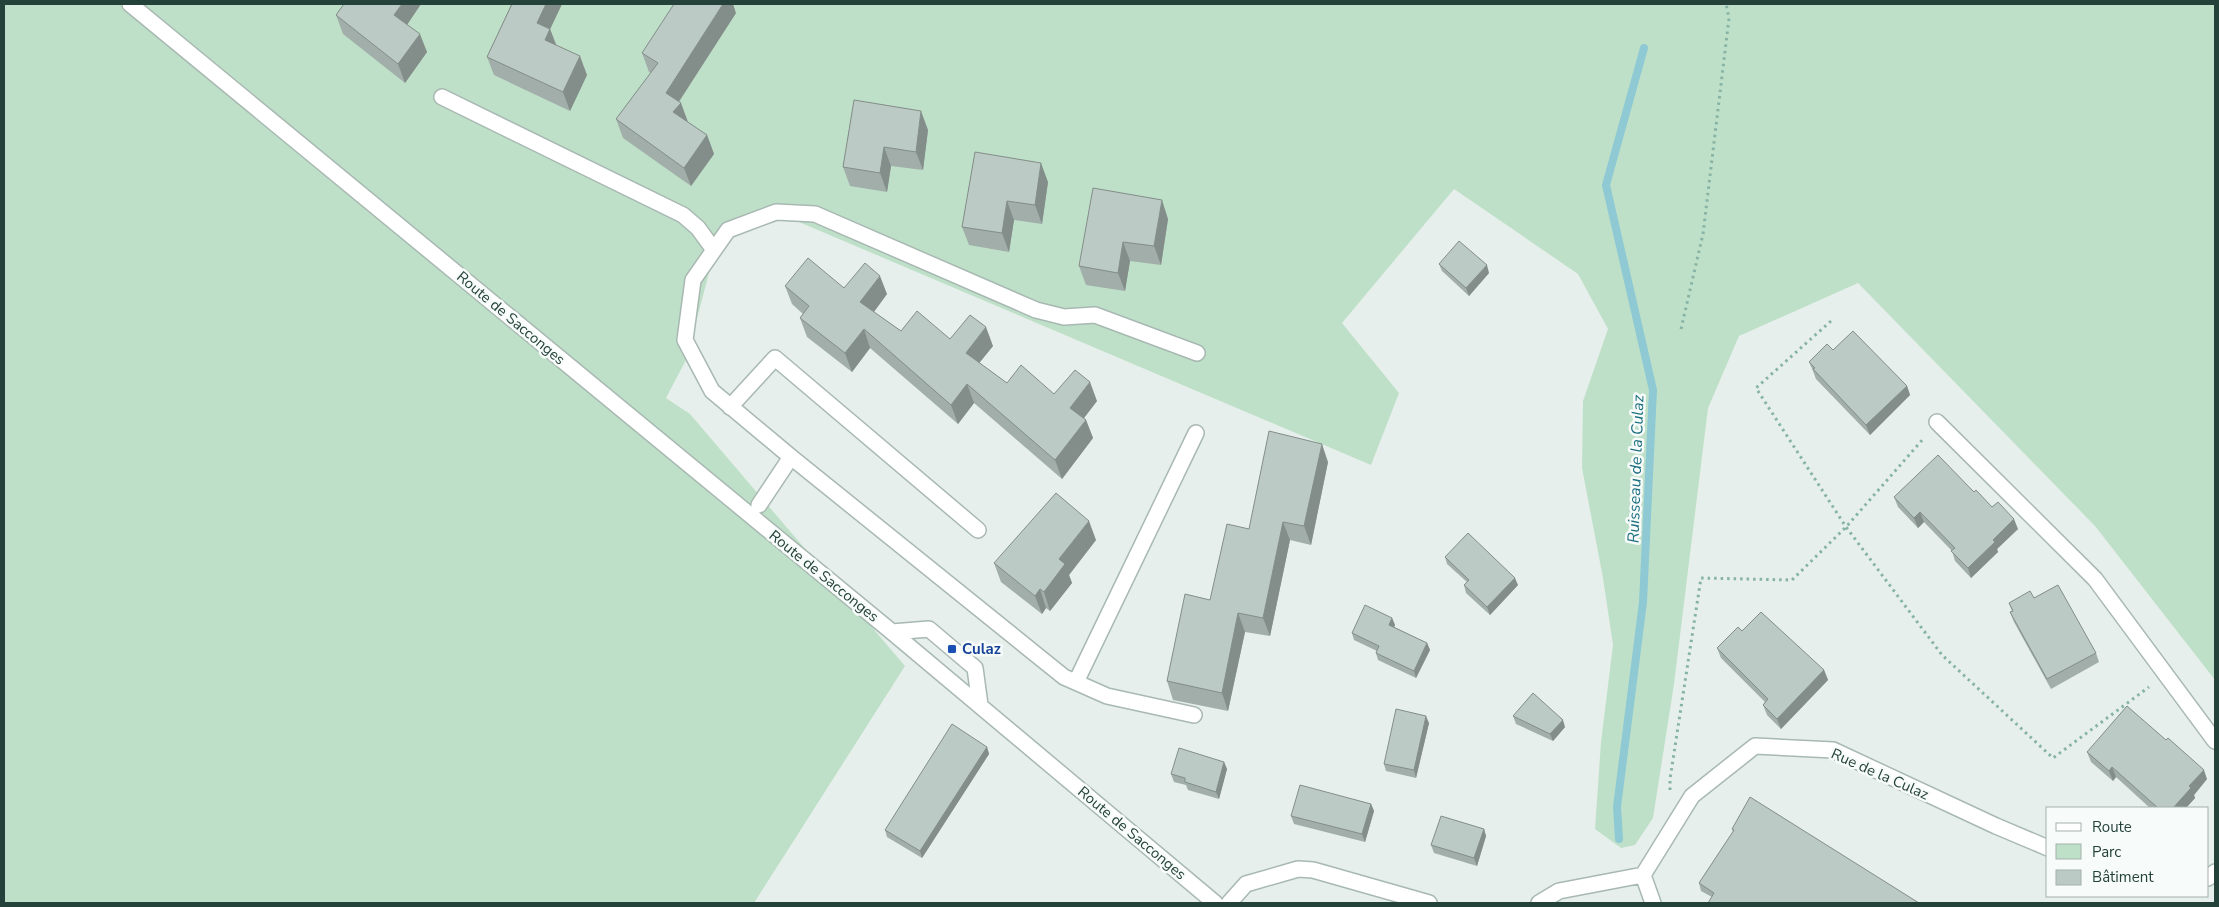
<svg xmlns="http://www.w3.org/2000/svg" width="2219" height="907" viewBox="0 0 2219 907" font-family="'Nunito Sans',sans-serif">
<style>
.green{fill:#bfe0c8}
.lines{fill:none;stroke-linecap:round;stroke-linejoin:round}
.stream{stroke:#8ec9d4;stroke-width:8}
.minor-casing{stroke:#a8b8b2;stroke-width:18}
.path{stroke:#86b3a5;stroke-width:3;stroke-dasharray:2.5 4;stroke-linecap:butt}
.minor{stroke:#fff;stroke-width:15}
.wall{fill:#a1aea9}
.shaded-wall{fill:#838d89}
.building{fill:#bbcac4;stroke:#838d89}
.transit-dot{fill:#1a4fb4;stroke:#f7fbf9;stroke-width:2}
.labels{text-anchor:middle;stroke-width:5;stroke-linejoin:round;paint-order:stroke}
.street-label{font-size:15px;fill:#24423a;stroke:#f7fbf9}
.transit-label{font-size:15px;font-weight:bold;fill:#164399;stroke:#f7fbf9;text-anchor:start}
.water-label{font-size:16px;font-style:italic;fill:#1c6f80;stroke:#f7fbf9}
</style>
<rect width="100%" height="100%" fill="#e6efeb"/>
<path class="green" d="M 4,4 L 2215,4 L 2215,680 L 2095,526 L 1858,283 L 1739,336 L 1708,408 L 1674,684 L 1653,818 L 1635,845 L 1621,848 L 1595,829 L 1601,742 L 1613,645 L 1603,578 L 1582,468 L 1583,401 L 1608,329 L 1578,274 L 1454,189 L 1342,323 L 1399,393 L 1371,465 L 766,208 L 714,254 L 686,360 L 666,398 L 690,414 L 905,666 L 754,903 L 4,903 Z"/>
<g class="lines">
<path class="stream" d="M 1619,839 L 1617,807 L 1643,602 L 1653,390 L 1606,185 L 1644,48"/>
<defs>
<path id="minor" d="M 130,4 L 892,632 L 1215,903
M 442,97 L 683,215 L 698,228 L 714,250
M 730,407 L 775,358 L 978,530
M 1937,422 L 2095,579 L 2215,741
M 791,457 L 1064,677 L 1107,696 L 1194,715
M 759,505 L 791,457 L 712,391 L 685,340 L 693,280 L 728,230 L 776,212 L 815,214 L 1036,310 L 1064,317 L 1095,315 L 1197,353
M 892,632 L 929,629 L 975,668 L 980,705
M 1076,682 L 1196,433
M 2208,878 L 2215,872
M 1229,903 L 1246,884 L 1298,869 L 1313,870 L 1429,903
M 1539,903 L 1559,891 L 1643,875
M 1653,903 L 1643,875 L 1692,796 L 1755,746 L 1833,750 L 1996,826 L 2048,848"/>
</defs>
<use href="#minor" class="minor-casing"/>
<path class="path" d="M 1831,321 L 1756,388 L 1846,527 L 1942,655 L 2053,758 L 2149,687
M 1681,329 L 1703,234 L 1729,18 L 1726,4
M 1670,790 L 1670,779 L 1701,578 L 1792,580 L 1846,527 L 1924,438"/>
<use href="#minor" class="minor"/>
</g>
<path class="wall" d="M 421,4 L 407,24 L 427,52 L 405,83 L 343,34 L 336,15 Z
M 507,4 L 562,4 L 550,29 L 557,46 L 587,75 L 570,111 L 494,75 L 487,57 L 511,5 Z
M 736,13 L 679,102 L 687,122 L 707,135 L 714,154 L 691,186 L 623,138 L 616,119 L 651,73 L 649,72 L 642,53 Z
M 854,100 L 928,130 L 923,170 L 891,166 L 887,192 L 850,186 L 843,167 Z
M 975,152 L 1048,182 L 1042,224 L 1014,220 L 1009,252 L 969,245 L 962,227 Z
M 1168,219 L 1161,265 L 1130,261 L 1125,291 L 1086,285 L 1079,266 Z
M 1439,264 L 1489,273 L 1469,296 L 1442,271 Z
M 785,286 L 844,288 L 887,294 L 874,312 L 901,331 L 993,346 L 979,363 L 1007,383 L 1054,394 L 1097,401 L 1084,418 L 1086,420 L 1093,438 L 1062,479 L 974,403 L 958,424 L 870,348 L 852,372 L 807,337 L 800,318 L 803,314 L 792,304 Z
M 1833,350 L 1907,386 L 1910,395 L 1870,435 L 1816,379 L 1813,371 L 1809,362 Z
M 1328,462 L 1311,545 L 1290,540 L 1270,636 L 1245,632 L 1228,711 L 1173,700 L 1167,681 L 1249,529 Z
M 1974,492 L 2018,529 L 1997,549 L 1998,552 L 1971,578 L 1955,561 L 1952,551 L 1924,522 L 1918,528 L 1898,507 L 1894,497 Z
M 1096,540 L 1069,575 L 1072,583 L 1050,611 L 1046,608 L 1042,614 L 1001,582 L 994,563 Z
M 1445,557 L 1518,585 L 1490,615 L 1466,593 L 1464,585 L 1467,582 L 1447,564 Z
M 2034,598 L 2096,653 L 2099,662 L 2051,689 L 2014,622 L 2010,612 L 2012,611 L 2009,603 Z
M 1392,618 L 1395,625 L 1394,627 L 1427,643 L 1430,650 L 1416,678 L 1378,660 L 1376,653 L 1377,651 L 1354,640 L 1352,633 Z
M 1742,631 L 1824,670 L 1828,680 L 1781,729 L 1767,715 L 1763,705 L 1765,702 L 1721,658 L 1717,648 Z
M 1513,716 L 1565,727 L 1553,741 L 1516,724 Z
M 1429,723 L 1416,778 L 1386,771 L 1384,764 Z
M 987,747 L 989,754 L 922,858 L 887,837 L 885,830 Z
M 2087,752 L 2207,779 L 2194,795 L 2195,798 L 2186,808 L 2150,808 L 2116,777 L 2113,781 L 2091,762 Z
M 1224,762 L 1227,769 L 1219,799 L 1188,790 L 1186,785 L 1174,782 L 1171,774 Z
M 1371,804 L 1374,811 L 1365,842 L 1294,824 L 1291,816 Z
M 1484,829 L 1486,836 L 1477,866 L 1434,853 L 1431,845 Z
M 1732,829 L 1919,903 L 1712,897 L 1701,891 L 1699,883 L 1733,832 Z"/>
<path class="shaded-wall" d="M 402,4 L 421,4 L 401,34 L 394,15 Z
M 546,4 L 562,4 L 544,42 L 537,23 Z
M 723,4 L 733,4 L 736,13 L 672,112 L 666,93 Z
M 550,29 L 557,48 L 545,40 Z
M 420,34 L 427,52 L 405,83 L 398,64 Z
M 580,56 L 587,75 L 570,111 L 563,92 Z
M 681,103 L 688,122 L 673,112 Z
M 921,111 L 928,130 L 923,170 L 916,152 Z
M 707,135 L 714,154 L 691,186 L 684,168 Z
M 884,147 L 891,166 L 887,192 L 880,173 Z
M 1041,163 L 1048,182 L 1042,224 L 1035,205 Z
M 1162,200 L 1168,219 L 1161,265 L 1154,246 Z
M 1007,201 L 1014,220 L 1009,252 L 1002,233 Z
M 1123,242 L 1130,261 L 1125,291 L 1118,273 Z
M 1487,265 L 1489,273 L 1469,296 L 1466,288 Z
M 880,276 L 887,294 L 867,321 L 860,302 Z
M 986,327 L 993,346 L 972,372 L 966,353 Z
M 864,329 L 870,348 L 852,372 L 845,353 Z
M 1090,382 L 1097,401 L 1077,427 L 1070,408 Z
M 967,384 L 974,403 L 958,424 L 951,405 Z
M 1907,386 L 1910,395 L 1870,435 L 1866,425 Z
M 1086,420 L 1093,438 L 1062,479 L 1055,460 Z
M 1322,444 L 1328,462 L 1311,545 L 1304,526 Z
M 1920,512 L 1924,522 L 1918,528 L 1914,518 Z
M 2014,519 L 2018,529 L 1997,549 L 1998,552 L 1971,578 L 1968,568 L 1993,540 Z
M 1089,521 L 1096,540 L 1069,575 L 1072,583 L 1050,611 L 1044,592 L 1059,559 Z
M 1283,522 L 1290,540 L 1270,636 L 1263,618 Z
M 1515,578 L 1518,585 L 1490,615 L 1487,607 Z
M 1040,589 L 1046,608 L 1042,614 L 1035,596 Z
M 1238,613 L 1245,632 L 1228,711 L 1222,693 Z
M 1392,618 L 1395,625 L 1392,632 L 1389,625 Z
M 1427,643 L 1430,650 L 1416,678 L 1414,671 Z
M 1824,670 L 1828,680 L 1781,729 L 1777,719 Z
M 1426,716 L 1429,723 L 1416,778 L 1414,770 Z
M 1563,720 L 1565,727 L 1553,741 L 1550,734 Z
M 987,747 L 989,754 L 922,858 L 920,851 Z
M 1224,762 L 1227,769 L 1219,799 L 1216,792 Z
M 2112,767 L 2116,777 L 2113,781 L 2109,771 Z
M 2204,770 L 2207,779 L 2194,795 L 2195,798 L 2186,808 L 2173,808 L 2189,786 Z
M 1371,804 L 1374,811 L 1365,842 L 1362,834 Z
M 1484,829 L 1486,836 L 1477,866 L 1474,858 Z"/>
<path class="building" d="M 344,4 L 402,4 L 394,15 L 420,34 L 398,64 L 336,15 Z
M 512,4 L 546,4 L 537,23 L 550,29 L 545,40 L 580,56 L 563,92 L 487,57 Z
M 674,4 L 723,4 L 666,93 L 681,103 L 673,112 L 707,135 L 684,168 L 616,119 L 658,63 L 642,53 Z
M 854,100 L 921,111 L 916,152 L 884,147 L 880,173 L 843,167 Z
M 975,152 L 1041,163 L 1035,205 L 1007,201 L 1002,233 L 962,227 Z
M 1093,188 L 1162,200 L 1154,246 L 1123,242 L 1118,273 L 1079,266 Z
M 1459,241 L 1487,265 L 1466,288 L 1439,264 Z
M 808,258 L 844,288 L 865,263 L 880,276 L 860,302 L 901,331 L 917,311 L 950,339 L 970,315 L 986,327 L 966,353 L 1007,383 L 1021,365 L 1054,394 L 1075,370 L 1090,382 L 1070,408 L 1086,420 L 1055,460 L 967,384 L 951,405 L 864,329 L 845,353 L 800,318 L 809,306 L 785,286 Z
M 1853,331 L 1907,386 L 1866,425 L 1813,369 L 1815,368 L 1809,362 L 1827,344 L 1833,350 Z
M 1269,431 L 1322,444 L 1304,526 L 1283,522 L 1263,618 L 1238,613 L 1222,693 L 1167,681 L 1185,594 L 1210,600 L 1227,524 L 1249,529 Z
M 1938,455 L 1974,492 L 1976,490 L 1992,507 L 1998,502 L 2014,519 L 1993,540 L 1995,542 L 1968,568 L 1951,551 L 1955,548 L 1920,512 L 1914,518 L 1894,497 Z
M 1056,493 L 1089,521 L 1059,559 L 1065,564 L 1044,592 L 1040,589 L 1035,596 L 994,563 Z
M 1468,533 L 1515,578 L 1487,607 L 1464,585 L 1469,580 L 1445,557 Z
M 2058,585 L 2096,653 L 2047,679 L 2010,612 L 2013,611 L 2009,603 L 2030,591 L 2034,598 Z
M 1365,605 L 1392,618 L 1389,625 L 1427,643 L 1414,671 L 1376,653 L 1379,646 L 1352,633 Z
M 1761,612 L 1824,670 L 1777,719 L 1763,705 L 1768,699 L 1717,648 L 1738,627 L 1742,631 Z
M 1533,693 L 1563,720 L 1550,734 L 1513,716 Z
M 2127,706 L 2166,740 L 2168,738 L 2204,770 L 2189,786 L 2191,788 L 2173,808 L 2158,808 L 2112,767 L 2109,771 L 2087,752 Z
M 1396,709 L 1426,716 L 1414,770 L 1384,764 Z
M 952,724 L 987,747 L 920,851 L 885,830 Z
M 1179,748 L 1224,762 L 1216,792 L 1185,782 L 1185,778 L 1171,774 Z
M 1300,785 L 1371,804 L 1362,834 L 1291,816 Z
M 1750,797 L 1919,903 L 1708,903 L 1714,893 L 1699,883 L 1734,830 L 1732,829 Z
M 1441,816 L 1484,829 L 1474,858 L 1431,845 Z"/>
<rect class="transit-dot" x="947" y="644" width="10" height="10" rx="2.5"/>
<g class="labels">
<g class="street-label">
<text transform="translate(511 318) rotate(40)" y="5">Route de Sacconges</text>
<text transform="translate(824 576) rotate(39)" y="5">Route de Sacconges</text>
<text transform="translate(1880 774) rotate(24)" y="5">Rue de la Culaz</text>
<text transform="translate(1132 833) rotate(40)" y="5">Route de Sacconges</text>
</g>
<g class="transit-label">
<text x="962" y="654">Culaz</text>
</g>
<g class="water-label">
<text transform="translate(1635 469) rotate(-88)" y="6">Ruisseau de la Culaz</text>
</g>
</g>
<rect width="2219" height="907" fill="none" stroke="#24423a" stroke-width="10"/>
<rect x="2046" y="807" width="162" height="90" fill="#f7fbf9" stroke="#a3b1ad"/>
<rect x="2056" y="823" width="25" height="8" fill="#ffffff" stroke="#a3b1ad"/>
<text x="2092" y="832" font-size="15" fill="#24423a">Route</text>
<rect x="2056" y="844" width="25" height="15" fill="#bfe0c8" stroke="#a3b1ad"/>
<text x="2092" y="857" font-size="15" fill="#24423a">Parc</text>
<rect x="2056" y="870" width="25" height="15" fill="#bbcac4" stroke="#a3b1ad"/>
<text x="2092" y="882" font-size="15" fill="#24423a">Bâtiment</text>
</svg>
